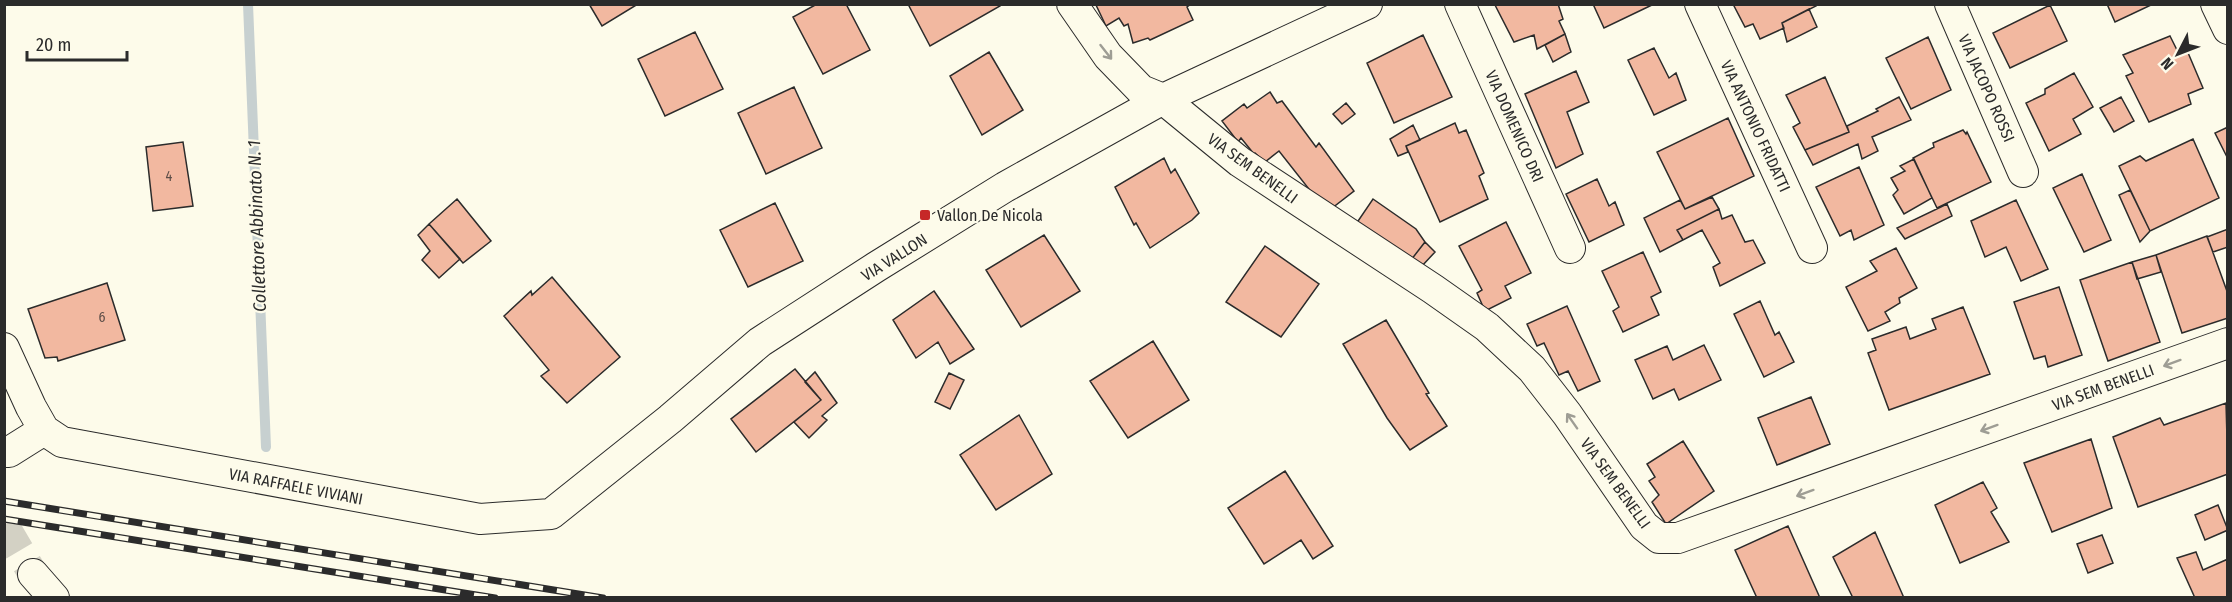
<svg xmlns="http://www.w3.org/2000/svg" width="2232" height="602" viewBox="0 0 2232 602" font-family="'Fira Sans Condensed',sans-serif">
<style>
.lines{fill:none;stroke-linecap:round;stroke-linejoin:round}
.stream{stroke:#c7d0d0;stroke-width:10}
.building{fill:#f2b8a0;stroke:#2b2b2b;stroke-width:1.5}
.street-tunnel{stroke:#d3d1c4;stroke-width:30;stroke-dasharray:30 15;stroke-linecap:butt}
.street-casing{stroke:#2b2b2b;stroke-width:32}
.street{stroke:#fdfbea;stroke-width:30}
.rail-casing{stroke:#2b2b2b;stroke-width:7}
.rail{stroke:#fdfbea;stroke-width:4.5;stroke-dasharray:14;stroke-linecap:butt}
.oneway{stroke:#9e9d94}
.poi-dot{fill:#c62828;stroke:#fdfbea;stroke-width:2}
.labels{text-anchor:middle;stroke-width:4.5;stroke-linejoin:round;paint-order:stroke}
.number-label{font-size:14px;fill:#5d4e48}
.street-label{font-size:16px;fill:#2b2b2b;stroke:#fdfbea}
.poi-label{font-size:16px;fill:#2b2b2b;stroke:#fdfbea;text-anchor:start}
.water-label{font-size:18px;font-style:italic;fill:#2b2b2b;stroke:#fdfbea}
</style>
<rect width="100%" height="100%" fill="#fdfbea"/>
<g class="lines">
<path class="stream" d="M 248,4 L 266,447"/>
</g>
<path class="building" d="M 589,4 L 638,4 L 602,26 Z
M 817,4 L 846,4 L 870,50 L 823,74 L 793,17 Z
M 908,4 L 999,4 L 1000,6 L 930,46 Z
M 1191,4 L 1187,7 L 1193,20 L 1150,40 L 1148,38 L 1133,43 L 1128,24 L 1124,26 L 1119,18 L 1106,26 L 1096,5 Z
M 1558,4 L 1563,19 L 1559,21 L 1565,34 L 1537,49 L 1534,35 L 1514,42 L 1495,5 Z
M 1593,4 L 1654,4 L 1604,28 Z
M 1733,4 L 1815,4 L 1816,6 L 1782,23 L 1784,28 L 1760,39 L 1753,24 L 1745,27 Z
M 2107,4 L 2151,4 L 2151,5 L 2115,22 Z
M 2050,5 L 2067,41 L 2010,68 L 1993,33 Z
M 1809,9 L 1817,27 L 1787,42 L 1782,23 Z
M 695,32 L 723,89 L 665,116 L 638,59 Z
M 1565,34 L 1571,52 L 1553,62 L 1545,45 Z
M 1423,35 L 1452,97 L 1394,123 L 1367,63 Z
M 2170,36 L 2178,52 L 2186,48 L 2203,88 L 2188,94 L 2191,104 L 2149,122 L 2126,76 L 2133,73 L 2123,55 Z
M 1928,37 L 1951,90 L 1911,109 L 1886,58 Z
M 1654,48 L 1669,78 L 1676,73 L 1686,100 L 1654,115 L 1628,60 Z
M 989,52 L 1023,110 L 982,135 L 950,76 Z
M 1576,71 L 1589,102 L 1567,112 L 1583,154 L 1556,168 L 1525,94 Z
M 2074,73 L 2093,107 L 2073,119 L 2081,134 L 2049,151 L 2026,103 L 2045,94 L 2045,89 Z
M 1825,77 L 1849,132 L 1805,150 L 1793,127 L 1800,123 L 1786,95 Z
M 794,87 L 822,148 L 766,174 L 738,113 Z
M 1270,92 L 1277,103 L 1282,101 L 1316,147 L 1319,143 L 1354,191 L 1327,212 L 1279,151 L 1265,162 L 1255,153 L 1254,154 L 1241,138 L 1238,142 L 1222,121 L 1244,104 L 1247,108 Z
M 1899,97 L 1911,120 L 1872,137 L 1878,151 L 1862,159 L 1858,144 L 1813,165 L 1805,150 L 1849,132 L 1847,126 L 1878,111 L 1876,109 Z
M 2121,97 L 2134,121 L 2114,132 L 2100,108 Z
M 1346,103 L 1355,114 L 1342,124 L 1333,114 Z
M 1728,118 L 1754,176 L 1685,209 L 1657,152 Z
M 1455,123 L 1459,133 L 1466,130 L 1484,173 L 1479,176 L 1488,199 L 1440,222 L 1406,146 Z
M 1413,125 L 1420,140 L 1406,146 L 1408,152 L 1398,156 L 1390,139 Z
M 2228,127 L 2228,159 L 2215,133 Z
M 1963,130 L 1966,134 L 1967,132 L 1991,182 L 1937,208 L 1913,158 L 1934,147 L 1933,143 Z
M 2193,139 L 2219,198 L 2150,231 L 2119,166 L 2140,156 L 2146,161 Z
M 183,142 L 193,206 L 153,211 L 146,147 Z
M 1164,158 L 1171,173 L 1175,169 L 1199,213 L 1192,220 L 1150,248 L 1136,223 L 1134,225 L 1115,187 Z
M 1914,159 L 1932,198 L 1904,214 L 1893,195 L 1898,190 L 1891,178 L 1905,171 L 1900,166 Z
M 1859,167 L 1884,225 L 1854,240 L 1851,230 L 1840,236 L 1816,187 Z
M 2082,174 L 2111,240 L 2084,252 L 2053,188 Z
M 1597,179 L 1609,206 L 1615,202 L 1624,225 L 1589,242 L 1566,194 Z
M 2130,190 L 2150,231 L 2140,242 L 2119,195 Z
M 1712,197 L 1719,209 L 1677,230 L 1683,240 L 1660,252 L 1644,218 L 1680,200 L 1685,209 Z
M 457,199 L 491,241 L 463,263 L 429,224 Z
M 1373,199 L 1416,229 L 1425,242 L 1411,260 L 1356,224 Z
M 2016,200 L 2048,269 L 2021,281 L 2006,247 L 1985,257 L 1971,221 Z
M 775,203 L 803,261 L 748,287 L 720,230 Z
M 1947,204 L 1952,216 L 1905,239 L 1897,228 Z
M 1719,209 L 1722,219 L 1732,215 L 1745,242 L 1753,240 L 1765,263 L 1720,286 L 1713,267 L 1720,263 L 1702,230 L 1683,240 L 1677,230 Z
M 1506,222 L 1531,273 L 1505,286 L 1511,298 L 1485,311 L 1477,293 L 1482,290 L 1459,246 Z
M 429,224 L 460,259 L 439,278 L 422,260 L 430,251 L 418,235 Z
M 2228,229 L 2228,247 L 2213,252 L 2207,237 Z
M 1044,235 L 1080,291 L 1021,327 L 986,270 Z
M 2207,236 L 2228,294 L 2228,318 L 2182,333 L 2156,255 Z
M 1425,242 L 1435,252 L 1421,267 L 1411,260 Z
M 1265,246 L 1319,284 L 1281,337 L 1226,302 Z
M 1896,248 L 1917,288 L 1899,298 L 1900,303 L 1885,312 L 1890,321 L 1868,331 L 1846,287 L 1877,271 L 1870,261 Z
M 1643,252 L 1661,292 L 1651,297 L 1659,315 L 1623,332 L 1613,311 L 1619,307 L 1602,271 Z
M 2156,255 L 2161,272 L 2137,279 L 2132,262 Z
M 2132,262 L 2160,342 L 2108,361 L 2080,280 Z
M 552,277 L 620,357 L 567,403 L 541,376 L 549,370 L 504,316 L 531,291 L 532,295 Z
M 107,283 L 125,340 L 58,361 L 57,357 L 45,358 L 28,309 Z
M 2059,287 L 2082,355 L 2048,367 L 2045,356 L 2034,359 L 2014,302 Z
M 934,291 L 974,349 L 950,364 L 938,342 L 916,358 L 893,320 Z
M 1760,301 L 1775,335 L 1779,332 L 1794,362 L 1764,377 L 1734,314 Z
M 1567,306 L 1600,381 L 1578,391 L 1568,371 L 1559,375 L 1544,343 L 1537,346 L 1527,324 Z
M 1963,307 L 1990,374 L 1889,410 L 1868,353 L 1876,350 L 1872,339 L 1906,327 L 1910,339 L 1936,329 L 1932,319 Z
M 1386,320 L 1429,393 L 1426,394 L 1447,426 L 1410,450 L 1387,418 L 1343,344 Z
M 1153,341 L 1189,400 L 1128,438 L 1090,381 Z
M 1704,345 L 1721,380 L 1679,400 L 1674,389 L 1653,399 L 1635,360 L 1667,346 L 1673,360 Z
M 795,369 L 821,400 L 756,452 L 731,419 Z
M 815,372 L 837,403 L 822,416 L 827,420 L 809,438 L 794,422 L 821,400 L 805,382 Z
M 949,373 L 964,380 L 950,409 L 935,402 Z
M 1811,397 L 1830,444 L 1777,465 L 1758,418 Z
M 2226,403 L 2228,474 L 2138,507 L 2113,437 L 2160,418 L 2164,425 Z
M 1019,415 L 1052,474 L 996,510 L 960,455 Z
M 2091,439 L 2112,508 L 2052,532 L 2024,463 Z
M 1683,441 L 1714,491 L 1666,524 L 1652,502 L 1659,495 L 1649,481 L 1655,477 L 1647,464 Z
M 1285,471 L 1333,546 L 1313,559 L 1301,540 L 1264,564 L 1228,508 Z
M 1983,482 L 1997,508 L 1991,512 L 2009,542 L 1960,563 L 1935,505 Z
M 2218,505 L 2228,530 L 2205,540 L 2195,515 Z
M 1788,526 L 1820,598 L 1757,598 L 1735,550 Z
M 1875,532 L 1904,598 L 1853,598 L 1833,557 Z
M 2102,535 L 2113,563 L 2088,573 L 2077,544 Z
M 2196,552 L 2203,570 L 2228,559 L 2228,598 L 2195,598 L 2177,558 Z"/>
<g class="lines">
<path class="street-tunnel" d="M 4,525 L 33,574"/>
<defs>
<path id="street" d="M 1072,4 L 1108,56 L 1141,90 L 1163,99 L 1240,162 L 1433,289 L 1487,327 L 1532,369 L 1567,414 L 1644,526 L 1659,538 L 1678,538 L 2228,343
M 1460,4 L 1570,248
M 1700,4 L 1812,248
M 1950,4 L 2023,172
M 2216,4 L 2228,29
M 4,348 L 31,407 L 44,430 L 62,442 L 480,519 L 551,514 L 670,419 L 760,342 L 876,267 L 1005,187 L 1163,99 L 1367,4
M 4,452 L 9,452 L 44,430
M 33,574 L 54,598"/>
</defs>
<use href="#street" class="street-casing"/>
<use href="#street" class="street"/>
<defs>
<path id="rail" d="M 4,501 L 603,598
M 4,519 L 495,598"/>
</defs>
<use href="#rail" class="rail-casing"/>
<use href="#rail" class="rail"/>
</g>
<defs><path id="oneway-shaft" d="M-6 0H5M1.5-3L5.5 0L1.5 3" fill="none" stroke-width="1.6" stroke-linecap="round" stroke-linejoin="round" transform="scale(1.5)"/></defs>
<g class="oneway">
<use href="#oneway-shaft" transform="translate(1106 52) rotate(52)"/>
<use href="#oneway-shaft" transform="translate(2172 363) rotate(160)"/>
<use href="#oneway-shaft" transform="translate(1572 421) rotate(-125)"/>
<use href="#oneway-shaft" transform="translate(1989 428) rotate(160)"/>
<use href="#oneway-shaft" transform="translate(1805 493) rotate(160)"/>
</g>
<rect class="poi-dot" x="919" y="209" width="12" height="12" rx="3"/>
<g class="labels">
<g class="number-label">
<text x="169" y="181">4</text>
<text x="102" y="322">6</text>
</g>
<g class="street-label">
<text transform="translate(1987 88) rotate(66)" y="6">VIA JACOPO ROSSI</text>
<text transform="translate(1515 126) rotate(66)" y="6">VIA DOMENICO DRI</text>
<text transform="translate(1756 126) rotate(65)" y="6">VIA ANTONIO FRIDATTI</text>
<text transform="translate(1253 168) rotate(36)" y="6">VIA SEM BENELLI</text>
<text transform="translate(894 257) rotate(-32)" y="6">VIA VALLON</text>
<text transform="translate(2103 387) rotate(-20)" y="6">VIA SEM BENELLI</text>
<text transform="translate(1616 483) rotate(54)" y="6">VIA SEM BENELLI</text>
<text transform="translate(296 486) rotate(11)" y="6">VIA RAFFAELE VIVIANI</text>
</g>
<g class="poi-label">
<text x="937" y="221">Vallon De Nicola</text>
</g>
<g class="water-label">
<text transform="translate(257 226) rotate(-92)" y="6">Collettore Abbinato N. 1</text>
</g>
</g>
<rect width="2232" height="602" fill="none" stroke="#2b2b2b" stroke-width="12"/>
<g transform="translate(2178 54) rotate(228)" stroke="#fdfbea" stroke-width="4.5" paint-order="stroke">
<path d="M0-4.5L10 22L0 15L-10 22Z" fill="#2b2b2b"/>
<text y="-9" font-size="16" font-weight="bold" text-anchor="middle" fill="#2b2b2b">N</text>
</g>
<path d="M27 51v9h100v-9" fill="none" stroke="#2b2b2b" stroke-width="3"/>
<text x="36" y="51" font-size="18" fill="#2b2b2b" stroke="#fdfbea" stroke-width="4.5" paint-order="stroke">20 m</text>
</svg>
